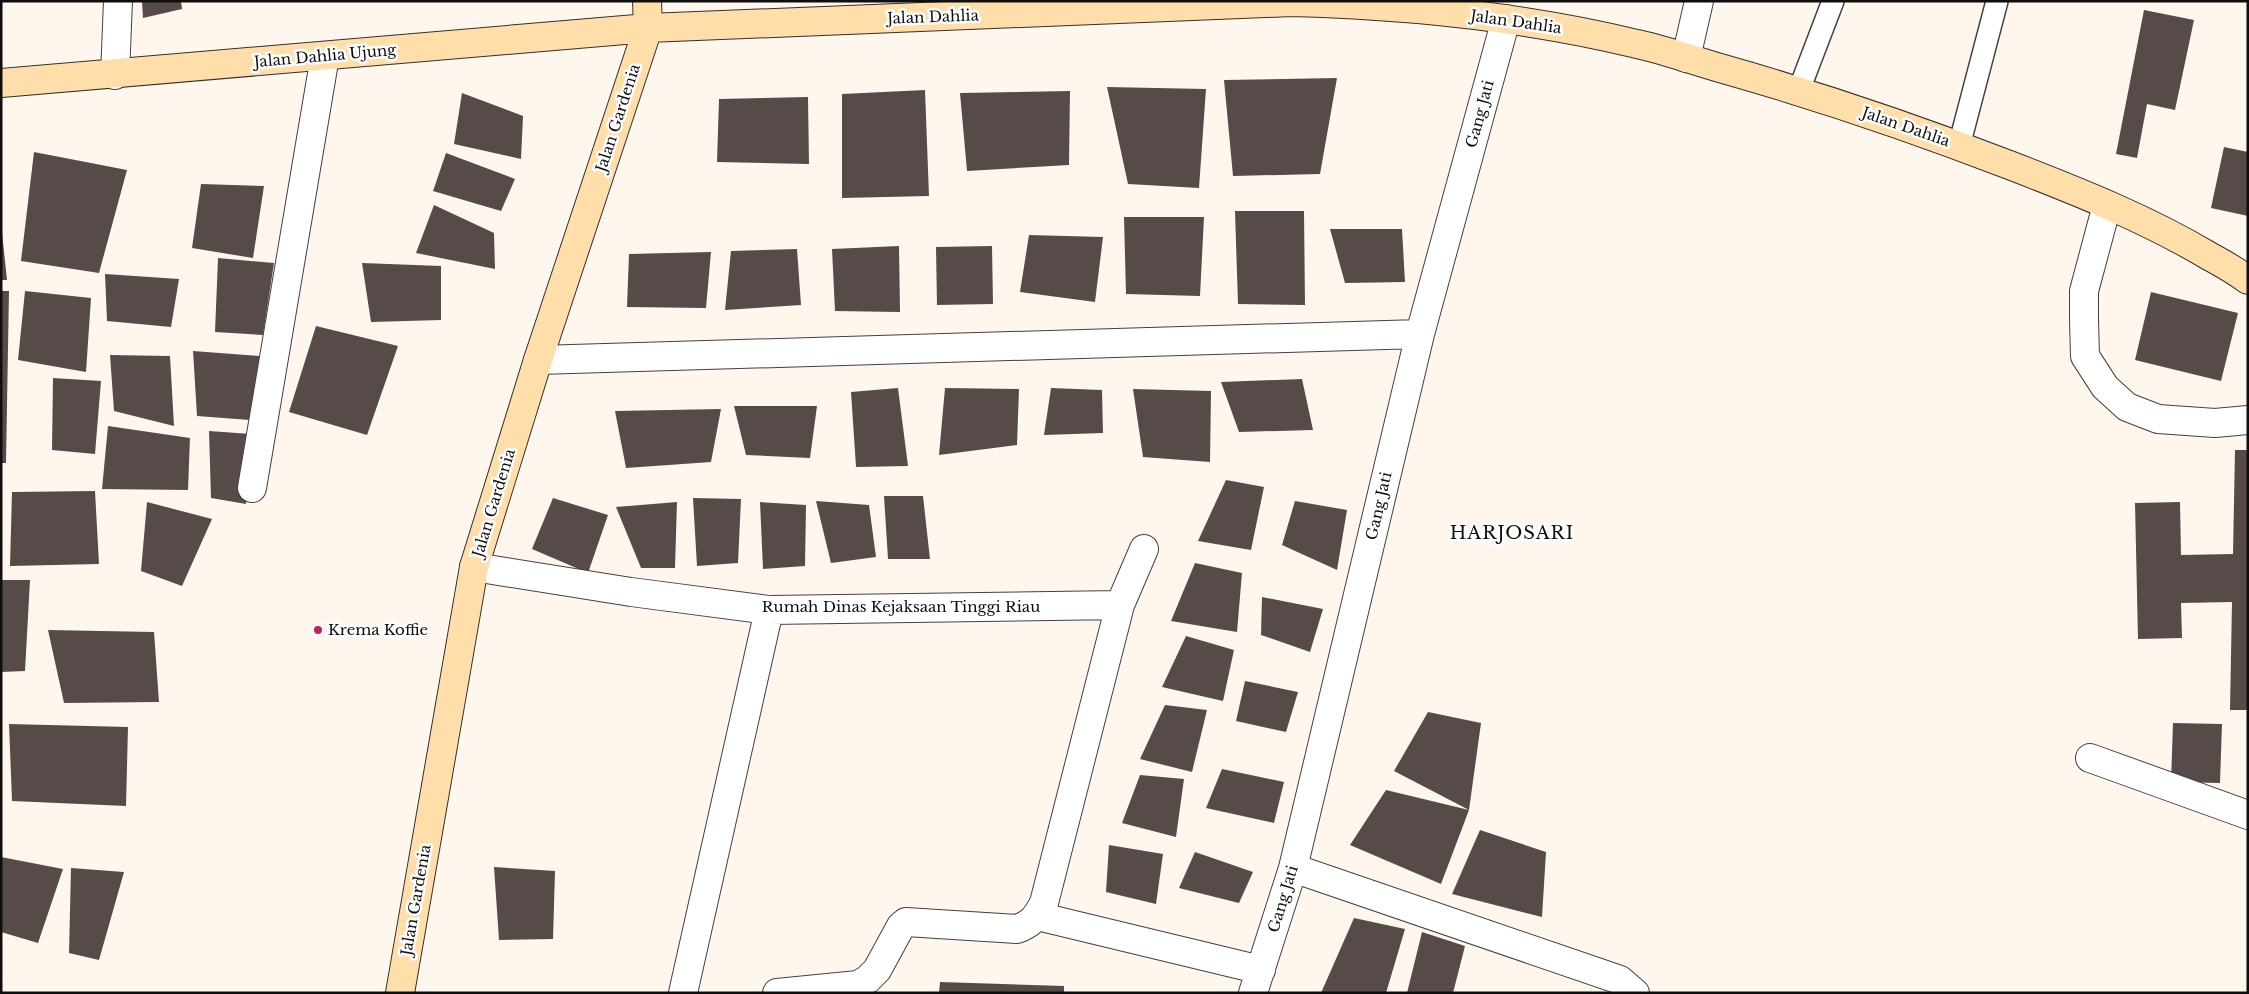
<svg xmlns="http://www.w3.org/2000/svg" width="2249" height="994" viewBox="0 0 2249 994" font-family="'Libre Baskerville',serif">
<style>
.building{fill:#574b49}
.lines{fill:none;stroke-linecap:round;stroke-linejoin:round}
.lane-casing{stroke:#414141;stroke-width:24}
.street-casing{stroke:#414141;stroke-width:30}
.secondary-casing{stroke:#303030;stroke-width:30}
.lane{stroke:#fff;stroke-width:21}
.street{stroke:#fff;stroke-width:28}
.secondary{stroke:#ffdea9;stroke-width:28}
.poi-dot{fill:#c42054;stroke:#fff;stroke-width:2}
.labels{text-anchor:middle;stroke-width:5;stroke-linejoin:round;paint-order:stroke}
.street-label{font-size:15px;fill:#0e0e0e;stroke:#fff}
.poi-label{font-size:15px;fill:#0e0e0e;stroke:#fff;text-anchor:start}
.quarter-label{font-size:18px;letter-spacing:1px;fill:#0e0e0e;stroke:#fff}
</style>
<rect width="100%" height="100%" fill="#fff7ee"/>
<path class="building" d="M 142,1 L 181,1 L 182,9 L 143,18 Z
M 2144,10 L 2194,20 L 2175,110 L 2147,104 L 2137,158 L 2116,154 Z
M 1337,78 L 1320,174 L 1233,176 L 1224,80 Z
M 1107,87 L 1206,89 L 1199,188 L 1128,184 Z
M 925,90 L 929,196 L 842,198 L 842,94 Z
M 1070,91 L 1069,165 L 967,171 L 960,93 Z
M 462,93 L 523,116 L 521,159 L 454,144 Z
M 808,97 L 809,164 L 717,162 L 719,99 Z
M 2224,147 L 2248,152 L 2248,216 L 2211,208 Z
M 34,152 L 127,170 L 99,273 L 21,261 Z
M 446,153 L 515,179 L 501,211 L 433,191 Z
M 201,184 L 264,186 L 253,258 L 192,248 Z
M 434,205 L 494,233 L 495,269 L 416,253 Z
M 1235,211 L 1304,211 L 1305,305 L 1238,304 Z
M 1124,217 L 1204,217 L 1200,296 L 1126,294 Z
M 1,223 L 7,280 L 1,280 Z
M 1330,229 L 1402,229 L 1405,282 L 1345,283 Z
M 1029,235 L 1103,237 L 1095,302 L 1020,292 Z
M 899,246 L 900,312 L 835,311 L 832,249 Z
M 992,246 L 993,304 L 937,305 L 936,247 Z
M 797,249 L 801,305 L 725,310 L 731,251 Z
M 711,252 L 706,308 L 627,307 L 629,254 Z
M 218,258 L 274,263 L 263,335 L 215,332 Z
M 362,263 L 441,266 L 441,320 L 371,322 Z
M 105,274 L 179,279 L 171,327 L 107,321 Z
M 1,291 L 9,291 L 6,463 L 1,463 Z
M 25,291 L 91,298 L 86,372 L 18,360 Z
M 2151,292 L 2238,313 L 2221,381 L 2135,360 Z
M 316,326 L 398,346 L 367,435 L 289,412 Z
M 193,351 L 259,356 L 263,421 L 197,416 Z
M 110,355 L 170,356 L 174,426 L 114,411 Z
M 53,378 L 101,381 L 95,454 L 52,450 Z
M 1302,379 L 1313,430 L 1239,432 L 1221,382 Z
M 898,388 L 908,466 L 856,467 L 851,392 Z
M 945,388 L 1019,389 L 1017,445 L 939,455 Z
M 1051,388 L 1102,390 L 1103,433 L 1044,435 Z
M 1133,389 L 1211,391 L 1210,462 L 1143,457 Z
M 734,406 L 817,406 L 810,458 L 746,455 Z
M 721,409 L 711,462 L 626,468 L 615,411 Z
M 108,426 L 190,438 L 188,490 L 102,489 Z
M 209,431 L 251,434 L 246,504 L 211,498 Z
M 2235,450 L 2248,450 L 2248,710 L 2230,710 L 2232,602 L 2181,603 L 2182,638 L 2138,639 L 2135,503 L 2180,502 L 2181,555 L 2233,554 Z
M 1226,480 L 1264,487 L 1251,550 L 1198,541 Z
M 95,491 L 99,564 L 10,566 L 12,492 Z
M 884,496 L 923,496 L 930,559 L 888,559 Z
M 553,498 L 608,515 L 588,573 L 532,549 Z
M 693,498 L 741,499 L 738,563 L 697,566 Z
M 816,501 L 869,505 L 876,557 L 831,563 Z
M 1295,501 L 1347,510 L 1337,570 L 1282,545 Z
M 147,502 L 212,519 L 182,586 L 141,571 Z
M 677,502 L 675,568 L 641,568 L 616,507 Z
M 760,502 L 806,505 L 805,566 L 763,569 Z
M 1195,563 L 1242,573 L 1237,632 L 1171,621 Z
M 1,580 L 30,580 L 25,671 L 1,672 Z
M 1262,597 L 1323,609 L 1310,652 L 1261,635 Z
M 48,630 L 154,632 L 159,702 L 64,703 Z
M 1186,636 L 1234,650 L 1223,701 L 1162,687 Z
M 1245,681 L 1298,692 L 1286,732 L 1236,721 Z
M 1165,705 L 1207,710 L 1192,772 L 1140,759 Z
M 1428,712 L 1481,723 L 1469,810 L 1394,771 Z
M 2173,723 L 2222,724 L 2220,783 L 2171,782 Z
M 9,724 L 128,727 L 126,806 L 12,801 Z
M 1222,769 L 1284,782 L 1274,823 L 1206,808 Z
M 1140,775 L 1184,779 L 1176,837 L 1122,823 Z
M 1386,790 L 1469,810 L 1441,884 L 1350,845 Z
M 1480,830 L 1546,852 L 1542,917 L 1452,894 Z
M 1109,845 L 1163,854 L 1156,904 L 1106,892 Z
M 1195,852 L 1253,872 L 1239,903 L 1179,888 Z
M 1,857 L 63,869 L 38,943 L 1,932 Z
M 494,867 L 555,871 L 553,939 L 499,940 Z
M 71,868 L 124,872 L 99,960 L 69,953 Z
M 1354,918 L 1405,929 L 1386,993 L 1321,993 Z
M 1422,932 L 1465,946 L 1453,993 L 1407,993 Z
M 940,982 L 1064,986 L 1064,993 L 939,993 Z"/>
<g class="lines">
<defs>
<path id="lane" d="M 1799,90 L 1833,1
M 1959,146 L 1997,1"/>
<path id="street" d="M 1686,58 L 1699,1
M 115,75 L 118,1
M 2107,205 L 2084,291 L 2084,320 L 2085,356 L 2105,387 L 2127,407 L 2158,419 L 2215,423 L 2248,420
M 538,360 L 1420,334
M 252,488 L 325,56
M 474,567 L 631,592 L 769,610 L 1120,605
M 2090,758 L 2248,815
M 1293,868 L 1620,980 L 1635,993
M 1037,916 L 1261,970
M 683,993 L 769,610
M 777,993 L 858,985 L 868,979 L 877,970 L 901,926 L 906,922 L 1017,929 C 1032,924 1037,916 1044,903 L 1120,605 L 1144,549
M 1253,993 L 1293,868 L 1420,334 L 1506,19"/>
<path id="secondary" d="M 1,83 L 648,28 L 1292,2 C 1408,5 1525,17 1637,44 C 1665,50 1692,60 1720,68 C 1819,96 1916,129 2012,166 C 2079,192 2147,219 2209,256 C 2222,263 2236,271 2248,280
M 400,993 L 474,567 L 538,360 L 648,28 L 647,1"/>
</defs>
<use href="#lane" class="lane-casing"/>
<use href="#street" class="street-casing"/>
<use href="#secondary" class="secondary-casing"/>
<use href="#lane" class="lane"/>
<use href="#street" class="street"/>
<use href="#secondary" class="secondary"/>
</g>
<circle class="poi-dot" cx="318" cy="630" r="5"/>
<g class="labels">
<g class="street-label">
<text transform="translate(933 17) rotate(-2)" y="5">Jalan Dahlia</text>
<text transform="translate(1516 22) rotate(8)" y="5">Jalan Dahlia</text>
<text transform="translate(325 56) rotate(-5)" y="5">Jalan Dahlia Ujung</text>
<text transform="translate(1480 114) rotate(-75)" y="5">Gang Jati</text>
<text transform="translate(618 118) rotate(-72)" y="5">Jalan Gardenia</text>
<text transform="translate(1906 127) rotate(19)" y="5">Jalan Dahlia</text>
<text transform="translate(494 503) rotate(-73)" y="5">Jalan Gardenia</text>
<text transform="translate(1379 506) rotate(-77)" y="5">Gang Jati</text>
<text x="901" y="612">Rumah Dinas Kejaksaan Tinggi Riau</text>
<text transform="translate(1283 899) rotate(-73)" y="5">Gang Jati</text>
<text transform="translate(416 900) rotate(-80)" y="5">Jalan Gardenia</text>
</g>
<g class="poi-label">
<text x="328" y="635">Krema Koffie</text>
</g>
<g class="quarter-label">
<text x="1512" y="539">HARJOSARI</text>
</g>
</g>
<rect width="2249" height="994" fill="none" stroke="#0e0e0e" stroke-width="5"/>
</svg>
